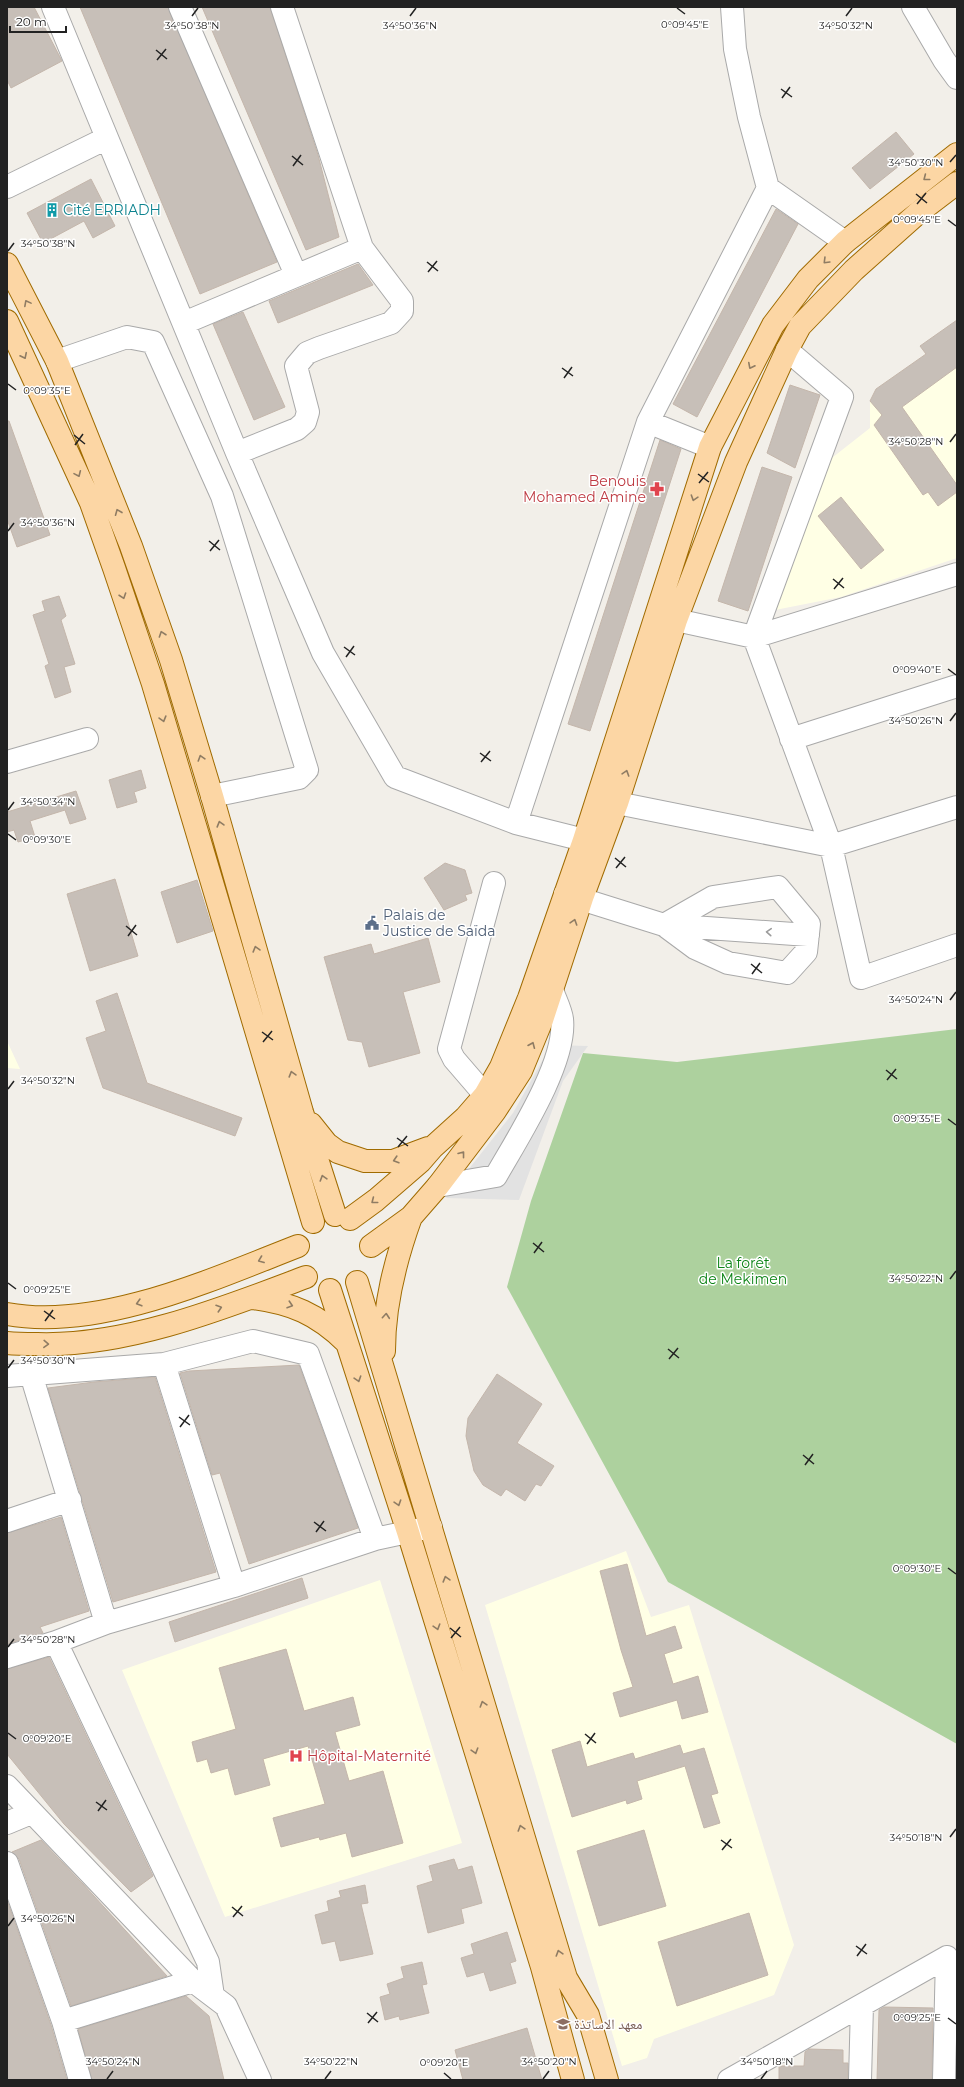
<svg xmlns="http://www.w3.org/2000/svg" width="964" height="2087" viewBox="0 0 964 2087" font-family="Montserrat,'Noto Naskh Arabic',sans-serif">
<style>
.education{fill:#ffffe5}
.forest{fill:#add19e}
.parking{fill:#e2e2e2}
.building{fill:#c7bfb8;stroke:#c4b6ab}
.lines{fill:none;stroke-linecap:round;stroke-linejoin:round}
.minor-casing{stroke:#a9a9a9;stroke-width:24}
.major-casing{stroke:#a06b00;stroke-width:24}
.minor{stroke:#fff;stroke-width:22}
.major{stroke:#fcd6a4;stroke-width:22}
.oneway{stroke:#8f7c63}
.oneway2{stroke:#9c9c9c}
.ticks{fill:none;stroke:#222;stroke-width:1.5}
.labels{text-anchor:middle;stroke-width:3;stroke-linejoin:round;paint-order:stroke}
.culture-label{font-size:14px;fill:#0d838f;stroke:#fff;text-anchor:start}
.health-label{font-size:14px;fill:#be3a42;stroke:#fff;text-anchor:end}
.service-label{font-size:14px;fill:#4e5e75;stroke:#fff;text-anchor:start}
.park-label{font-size:14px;fill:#0c8416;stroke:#fff}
.education-label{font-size:14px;fill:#785e54;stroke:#fff;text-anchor:start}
.ticks-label{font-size:10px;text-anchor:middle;fill:#222;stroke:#fff;stroke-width:3;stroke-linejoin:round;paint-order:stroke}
</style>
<rect width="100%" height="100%" fill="#f2efe9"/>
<path class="education" d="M 957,332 L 957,558 L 841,597 L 775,610 L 828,461 L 870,428 L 870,401 L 876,389 Z
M 7,1041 L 20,1069 L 7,1068 Z
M 626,1551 L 651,1617 L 689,1605 L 794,1945 L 774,1995 L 654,2039 L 647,2058 L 622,2066 L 485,1605 Z
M 380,1580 L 462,1843 L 225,1917 L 122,1670 Z"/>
<path class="forest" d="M 957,1029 L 957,1744 L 668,1582 L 507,1287 L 531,1201 L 583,1053 L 677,1062 Z"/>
<path class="parking" d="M 551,1045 L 588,1046 L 563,1081 L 519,1200 L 446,1198 L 513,1113 Z"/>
<path class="building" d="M 7,7 L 34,7 L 62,61 L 11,88 L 7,80 Z
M 80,7 L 168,7 L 277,262 L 200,294 Z
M 202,7 L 270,7 L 318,155 L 339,237 L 306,250 Z
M 896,132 L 914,154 L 870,189 L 852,168 Z
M 91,179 L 115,226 L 93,238 L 84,221 L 43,243 L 27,213 Z
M 776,209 L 798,224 L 697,417 L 673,404 Z
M 358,264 L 373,285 L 278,323 L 269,301 Z
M 243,312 L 285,407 L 254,420 L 213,324 Z
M 957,320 L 957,367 L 902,407 L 957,485 L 957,492 L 938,506 L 928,492 L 923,495 L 874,425 L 882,415 L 870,401 L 876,389 L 926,354 L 920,346 Z
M 790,385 L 820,395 L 795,468 L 767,453 Z
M 7,421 L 9,421 L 50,535 L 17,547 L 7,519 Z
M 660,440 L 681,449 L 590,731 L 568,724 Z
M 762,467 L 792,477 L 748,611 L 718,601 Z
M 841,497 L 884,550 L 861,569 L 818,516 Z
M 59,596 L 66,616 L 61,620 L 75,664 L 64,667 L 71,692 L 55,698 L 45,666 L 49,664 L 33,615 L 45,611 L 42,601 Z
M 141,770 L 146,788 L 134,792 L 137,802 L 117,808 L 109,780 Z
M 76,791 L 86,819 L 70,824 L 65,810 L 30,821 L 35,837 L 18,842 L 14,830 L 7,832 L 7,812 Z
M 445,863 L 465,870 L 472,893 L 465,895 L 467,900 L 444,910 L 424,878 Z
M 115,879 L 138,956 L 90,971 L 67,894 Z
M 197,880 L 213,931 L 177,943 L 161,892 Z
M 428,938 L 440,982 L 403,992 L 420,1053 L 369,1067 L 362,1042 L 348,1040 L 324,957 L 371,944 L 374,954 Z
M 117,993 L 147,1083 L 242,1118 L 235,1136 L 103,1088 L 86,1038 L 106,1031 L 96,1001 Z
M 299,1365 L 358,1528 L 249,1564 L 220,1473 L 212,1475 L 180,1373 L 189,1371 Z
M 497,1374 L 542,1404 L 517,1443 L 554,1466 L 541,1486 L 536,1484 L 525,1501 L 506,1489 L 501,1496 L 483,1485 L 474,1471 L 466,1436 L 468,1418 Z
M 155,1377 L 216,1572 L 113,1602 L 48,1388 L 94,1382 Z
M 61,1517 L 89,1611 L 40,1627 L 43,1633 L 7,1644 L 7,1533 Z
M 627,1564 L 646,1636 L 675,1626 L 682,1648 L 664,1654 L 673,1684 L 698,1676 L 708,1712 L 682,1719 L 677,1700 L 620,1717 L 613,1693 L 633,1687 L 621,1650 L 600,1571 Z
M 302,1578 L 308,1598 L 175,1642 L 169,1622 Z
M 286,1649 L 304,1711 L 353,1697 L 360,1725 L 335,1732 L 349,1781 L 383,1771 L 403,1843 L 352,1857 L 346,1833 L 320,1840 L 319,1837 L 281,1847 L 273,1818 L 325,1804 L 308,1746 L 263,1759 L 270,1785 L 235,1795 L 228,1768 L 211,1773 L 207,1759 L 197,1762 L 192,1742 L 236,1729 L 219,1668 Z
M 49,1657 L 153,1876 L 131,1892 L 64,1824 L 7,1754 L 7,1669 Z
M 580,1741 L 587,1767 L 633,1753 L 635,1759 L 680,1745 L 683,1754 L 704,1748 L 718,1793 L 711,1795 L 720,1823 L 704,1828 L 685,1766 L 637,1781 L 642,1799 L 627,1804 L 626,1800 L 572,1817 L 552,1750 Z
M 644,1830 L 666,1906 L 599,1926 L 577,1851 Z
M 41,1840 L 83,1884 L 167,1976 L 71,2006 L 19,1859 L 12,1852 Z
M 454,1859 L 458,1870 L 472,1866 L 482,1903 L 461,1909 L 464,1923 L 428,1933 L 417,1886 L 433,1881 L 429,1866 Z
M 365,1885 L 368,1903 L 361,1904 L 373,1954 L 340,1961 L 335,1941 L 322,1944 L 315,1915 L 329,1911 L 327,1901 L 341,1897 L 339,1891 Z
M 7,1900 L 51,2025 L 67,2080 L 7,2080 Z
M 749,1913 L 768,1975 L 677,2006 L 658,1942 Z
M 507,1932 L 516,1961 L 510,1963 L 516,1983 L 490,1991 L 484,1972 L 467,1977 L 461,1958 L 474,1954 L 471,1944 Z
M 422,1962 L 427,1984 L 422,1985 L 429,2013 L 400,2020 L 399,2016 L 385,2020 L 380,1997 L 390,1994 L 387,1984 L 404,1978 L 401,1967 Z
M 186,1996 L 209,2016 L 224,2080 L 92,2080 L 78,2029 Z
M 884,2007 L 933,2008 L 932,2080 L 877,2080 L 879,2010 Z
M 527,2028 L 542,2080 L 463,2080 L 455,2050 Z
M 809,2049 L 843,2050 L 843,2063 L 848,2063 L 848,2080 L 779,2080 L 779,2066 L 804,2066 L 805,2052 Z"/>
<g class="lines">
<defs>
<path id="minor" d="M 53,7 L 237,453 L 323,653 L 395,777 L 516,823 L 584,840
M 180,7 L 296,275
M 913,7 L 944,60 L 957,78
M 7,187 L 107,138
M 768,188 L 845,242
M 184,323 L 362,248
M 787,350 L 842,397 L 754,637 L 831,846 L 861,978 L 957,945
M 57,361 L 127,337 L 153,342 L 222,496 L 307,770 L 299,778 L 212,796
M 648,422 L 710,447
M 237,453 L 297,429 L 305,422 L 308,412 L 296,366 L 307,353 L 319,348 L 391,323 L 402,311 L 402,301 L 362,248 L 282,7
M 676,620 L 754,637 L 957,574
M 791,739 L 957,686
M 7,762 L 87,739
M 617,803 L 831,846 L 957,807
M 516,823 L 648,422 L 768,188 L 749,117 L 735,49 L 732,7
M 565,894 L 664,925 L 695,948 L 728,963 L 787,973 L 806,952 L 809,924 L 778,887 L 713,897 L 664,925
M 664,925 L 808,935
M 485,1095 L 454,1059 L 449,1049 L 494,883
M 438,1186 L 496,1176 C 517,1139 567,1062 562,1019 C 561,1010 555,999 552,990
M 164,1364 L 234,1586
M 31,1374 L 106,1623
M 7,1376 L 164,1364 L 253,1341 L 308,1354 L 375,1539
M 7,1521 L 70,1500
M 56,1642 L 208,1962 L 213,1996
M 7,1657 L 56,1642 L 106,1623 L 234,1586 L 375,1539 L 431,1527
M 7,1786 L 193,1981 L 226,2006 L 260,2080
M 7,1823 L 31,1813
M 7,1863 L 63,2021 L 80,2080
M 63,2021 L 193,1981
M 729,2080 L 947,1957
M 860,2080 L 862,2005
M 944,2080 L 947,1957"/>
<path id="major" d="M 7,264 L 57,361 L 131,546 L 171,660 L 212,796 L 302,1112 L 335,1215
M 7,321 L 91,503 L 114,568 L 153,684 L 313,1222
M 311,1124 L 327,1144 L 338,1152 L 365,1161 L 393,1161 L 428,1148
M 350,1219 L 376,1200 L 420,1162 L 433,1147 L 465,1118 L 485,1095 L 501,1067 L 529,998 L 584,840 L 710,447 L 773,325 L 808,279 L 845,242 L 957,154
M 371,1246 L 411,1217 L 438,1186 L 495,1111 L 521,1071 L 542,1020 L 582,898 L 617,803 L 676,620 L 736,462 L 787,350 L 800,326 L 854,270 L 919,212 L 957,183
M 357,1282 L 566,1978 L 588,2015 L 607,2080
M 330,1290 L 408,1532 L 542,1967 L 573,2080
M 252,1298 C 292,1303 317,1314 346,1342
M 7,1314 C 99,1331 213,1279 298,1246
M 7,1343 C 17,1344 27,1344 37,1344 C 126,1347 224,1308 306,1277
M 384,1351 C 384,1304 395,1261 411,1217"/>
</defs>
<use href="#minor" class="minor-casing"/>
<use href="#major" class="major-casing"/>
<use href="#minor" class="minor"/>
<use href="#major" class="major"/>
</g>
<defs><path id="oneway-chevron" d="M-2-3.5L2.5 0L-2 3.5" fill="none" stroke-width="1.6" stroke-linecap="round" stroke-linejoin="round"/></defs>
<g class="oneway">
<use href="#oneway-chevron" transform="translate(926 178) rotate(142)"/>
<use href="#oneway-chevron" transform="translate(826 261) rotate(135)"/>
<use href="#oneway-chevron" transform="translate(27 303) rotate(-118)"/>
<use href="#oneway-chevron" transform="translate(24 356) rotate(64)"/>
<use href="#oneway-chevron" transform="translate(751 366) rotate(117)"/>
<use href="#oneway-chevron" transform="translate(78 474) rotate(66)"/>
<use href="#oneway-chevron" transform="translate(694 498) rotate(108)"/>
<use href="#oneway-chevron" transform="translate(118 512) rotate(-112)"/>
<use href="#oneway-chevron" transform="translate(123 596) rotate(71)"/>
<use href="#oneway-chevron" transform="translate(162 634) rotate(-109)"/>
<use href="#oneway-chevron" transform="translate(163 719) rotate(74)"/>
<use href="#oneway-chevron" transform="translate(201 758) rotate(-107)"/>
<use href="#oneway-chevron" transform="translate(626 773) rotate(-72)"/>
<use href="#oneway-chevron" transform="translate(220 824) rotate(-106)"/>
<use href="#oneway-chevron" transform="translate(574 922) rotate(-72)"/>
<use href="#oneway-chevron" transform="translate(256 949) rotate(-106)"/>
<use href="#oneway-chevron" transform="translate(532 1045) rotate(-67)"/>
<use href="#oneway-chevron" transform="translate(292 1074) rotate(-106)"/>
<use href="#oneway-chevron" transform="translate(462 1154) rotate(-52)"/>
<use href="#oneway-chevron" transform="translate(396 1160) rotate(163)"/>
<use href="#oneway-chevron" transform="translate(323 1178) rotate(-107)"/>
<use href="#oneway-chevron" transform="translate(374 1201) rotate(142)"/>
<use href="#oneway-chevron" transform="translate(261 1260) rotate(159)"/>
<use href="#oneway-chevron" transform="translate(139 1303) rotate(164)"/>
<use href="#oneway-chevron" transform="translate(290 1305) rotate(18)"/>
<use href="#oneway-chevron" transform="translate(219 1308) rotate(-18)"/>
<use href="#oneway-chevron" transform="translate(386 1316) rotate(-85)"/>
<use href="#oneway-chevron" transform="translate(46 1344) rotate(2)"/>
<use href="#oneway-chevron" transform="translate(358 1379) rotate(72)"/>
<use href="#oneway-chevron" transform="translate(398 1503) rotate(72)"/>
<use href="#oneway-chevron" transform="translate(446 1579) rotate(-106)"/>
<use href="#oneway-chevron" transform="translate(437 1627) rotate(73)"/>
<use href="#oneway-chevron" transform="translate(483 1704) rotate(-107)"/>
<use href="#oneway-chevron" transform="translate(475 1751) rotate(73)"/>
<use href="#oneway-chevron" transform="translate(521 1828) rotate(-107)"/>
<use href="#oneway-chevron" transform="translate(559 1953) rotate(-107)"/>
</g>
<use class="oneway2" href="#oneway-chevron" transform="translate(769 932) rotate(-176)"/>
<path class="ticks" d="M 677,8 L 685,14M 192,16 L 198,8M 410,16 L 416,8M 846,16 L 852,8M 156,50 L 167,59M 157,60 L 166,49M 781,89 L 792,97M 782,98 L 790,87M 292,156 L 303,165M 950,162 L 956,155M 293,166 L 301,155M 916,194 L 927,203M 917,204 L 926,193M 948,220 L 956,226M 8,251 L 14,243M 427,262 L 438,271M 428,272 L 437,261M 562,368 L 573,376M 564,378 L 572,367M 8,384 L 16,390M 74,435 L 85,444M 950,442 L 956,434M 75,445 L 83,434M 698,474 L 709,482M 699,483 L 708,472M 8,531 L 14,523M 209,541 L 220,550M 210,551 L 219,540M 833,579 L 844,588M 834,589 L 843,578M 344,647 L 355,655M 346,657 L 354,646M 948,669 L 956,675M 950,721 L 956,713M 480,753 L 491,761M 481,762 L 490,751M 8,810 L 14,802M 8,834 L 16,840M 615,858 L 626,867M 616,868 L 625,857M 126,926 L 137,935M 128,936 L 136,925M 751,964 L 762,973M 752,974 L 760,963M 950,1000 L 956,992M 262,1032 L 273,1040M 263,1042 L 272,1031M 886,1070 L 897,1079M 887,1080 L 896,1069M 8,1089 L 14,1081M 948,1119 L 956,1125M 397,1138 L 408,1146M 398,1147 L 407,1136M 533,1243 L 544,1252M 534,1253 L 542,1242M 950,1279 L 956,1271M 8,1283 L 16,1289M 44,1311 L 55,1319M 45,1321 L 53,1310M 668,1349 L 679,1358M 669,1359 L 678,1348M 8,1368 L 14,1360M 179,1417 L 190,1425M 180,1427 L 189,1415M 803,1455 L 814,1464M 805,1465 L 813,1454M 314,1522 L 326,1531M 316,1532 L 324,1521M 948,1568 L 956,1574M 450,1628 L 461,1637M 451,1638 L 460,1627M 8,1647 L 14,1639M 8,1733 L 16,1739M 585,1734 L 596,1743M 587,1744 L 595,1733M 96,1802 L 107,1810M 98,1811 L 106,1800M 950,1837 L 956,1829M 721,1840 L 732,1848M 722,1850 L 731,1839M 232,1907 L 243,1916M 233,1917 L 242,1906M 8,1926 L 14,1918M 856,1946 L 867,1954M 857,1956 L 866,1944M 367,2013 L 378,2022M 948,2018 L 956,2024M 368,2023 L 377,2012M 444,2073 L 451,2079M 107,2079 L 113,2071M 325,2079 L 331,2071M 543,2079 L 549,2071M 761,2079 L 767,2071"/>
<defs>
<symbol id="building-bare" viewBox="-9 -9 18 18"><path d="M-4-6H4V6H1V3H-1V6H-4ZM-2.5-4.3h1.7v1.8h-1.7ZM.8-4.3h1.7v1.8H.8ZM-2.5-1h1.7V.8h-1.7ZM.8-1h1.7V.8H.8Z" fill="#0f9aa8" stroke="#fff" stroke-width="2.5" paint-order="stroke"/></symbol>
<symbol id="pharmacy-bare" viewBox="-9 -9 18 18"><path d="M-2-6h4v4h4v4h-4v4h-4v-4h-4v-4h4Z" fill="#e0444e" stroke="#fff" stroke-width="2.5" paint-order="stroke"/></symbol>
<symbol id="civic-bare" viewBox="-9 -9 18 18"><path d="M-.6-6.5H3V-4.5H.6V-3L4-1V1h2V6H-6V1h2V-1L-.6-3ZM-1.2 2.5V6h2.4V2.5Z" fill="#5c6f8a" stroke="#fff" stroke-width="2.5" paint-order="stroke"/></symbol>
<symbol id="hospital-bare" viewBox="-9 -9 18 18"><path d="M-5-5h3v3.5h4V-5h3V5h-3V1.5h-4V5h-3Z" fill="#e0444e" stroke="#fff" stroke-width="2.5" paint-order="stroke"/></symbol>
<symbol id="university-bare" viewBox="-9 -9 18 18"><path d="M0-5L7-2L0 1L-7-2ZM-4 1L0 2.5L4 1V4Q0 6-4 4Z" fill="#8d6e63" stroke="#fff" stroke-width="2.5" paint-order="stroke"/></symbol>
</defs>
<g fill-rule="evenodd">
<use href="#building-bare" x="42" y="200" width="20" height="20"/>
<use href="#pharmacy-bare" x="647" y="479" width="20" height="20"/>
<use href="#civic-bare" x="362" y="913" width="20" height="20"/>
<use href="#hospital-bare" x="286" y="1746" width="20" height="20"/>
<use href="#university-bare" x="553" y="2014" width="20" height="20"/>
</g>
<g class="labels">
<g class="culture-label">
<text x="63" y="215">Cité ERRIADH</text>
</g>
<g class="health-label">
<text x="646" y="486">Benouis<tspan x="646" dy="16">Mohamed Amine</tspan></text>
<text x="307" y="1761" text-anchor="start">Hôpital-Maternité</text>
</g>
<g class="service-label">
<text x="383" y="920">Palais de<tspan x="383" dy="16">Justice de Saïda</tspan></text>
</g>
<g class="park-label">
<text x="743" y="1268">La forêt<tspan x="743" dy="16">de Mekimen</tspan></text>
</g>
<g class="education-label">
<text x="574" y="2029">معهد الاساتذة</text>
</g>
</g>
<g class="ticks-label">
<text x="685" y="28">0°09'45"E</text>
<text x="192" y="29">34°50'38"N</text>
<text x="410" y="29">34°50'36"N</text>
<text x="846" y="29">34°50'32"N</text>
<text x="916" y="166">34°50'30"N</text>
<text x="917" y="223">0°09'45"E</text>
<text x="48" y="247">34°50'38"N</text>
<text x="47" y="394">0°09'35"E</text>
<text x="916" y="445">34°50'28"N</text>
<text x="48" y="526">34°50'36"N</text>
<text x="917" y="673">0°09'40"E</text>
<text x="916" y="724">34°50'26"N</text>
<text x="48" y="805">34°50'34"N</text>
<text x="47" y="843">0°09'30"E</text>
<text x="916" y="1003">34°50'24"N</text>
<text x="48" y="1084">34°50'32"N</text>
<text x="917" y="1122">0°09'35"E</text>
<text x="916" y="1282">34°50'22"N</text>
<text x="47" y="1293">0°09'25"E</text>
<text x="48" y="1364">34°50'30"N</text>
<text x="917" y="1572">0°09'30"E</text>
<text x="48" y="1643">34°50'28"N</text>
<text x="47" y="1742">0°09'20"E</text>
<text x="916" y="1841">34°50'18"N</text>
<text x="48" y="1922">34°50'26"N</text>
<text x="917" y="2021">0°09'25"E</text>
<text x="113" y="2065">34°50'24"N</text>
<text x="331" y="2065">34°50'22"N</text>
<text x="549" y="2065">34°50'20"N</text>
<text x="767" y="2065">34°50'18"N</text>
<text x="444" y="2066">0°09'20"E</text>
</g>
<rect width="964" height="2087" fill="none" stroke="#222222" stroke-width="16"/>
<path d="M10 26v6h56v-6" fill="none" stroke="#222222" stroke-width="2"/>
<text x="16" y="26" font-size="12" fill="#222222" stroke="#ffffff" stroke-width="3" paint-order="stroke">20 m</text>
</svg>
